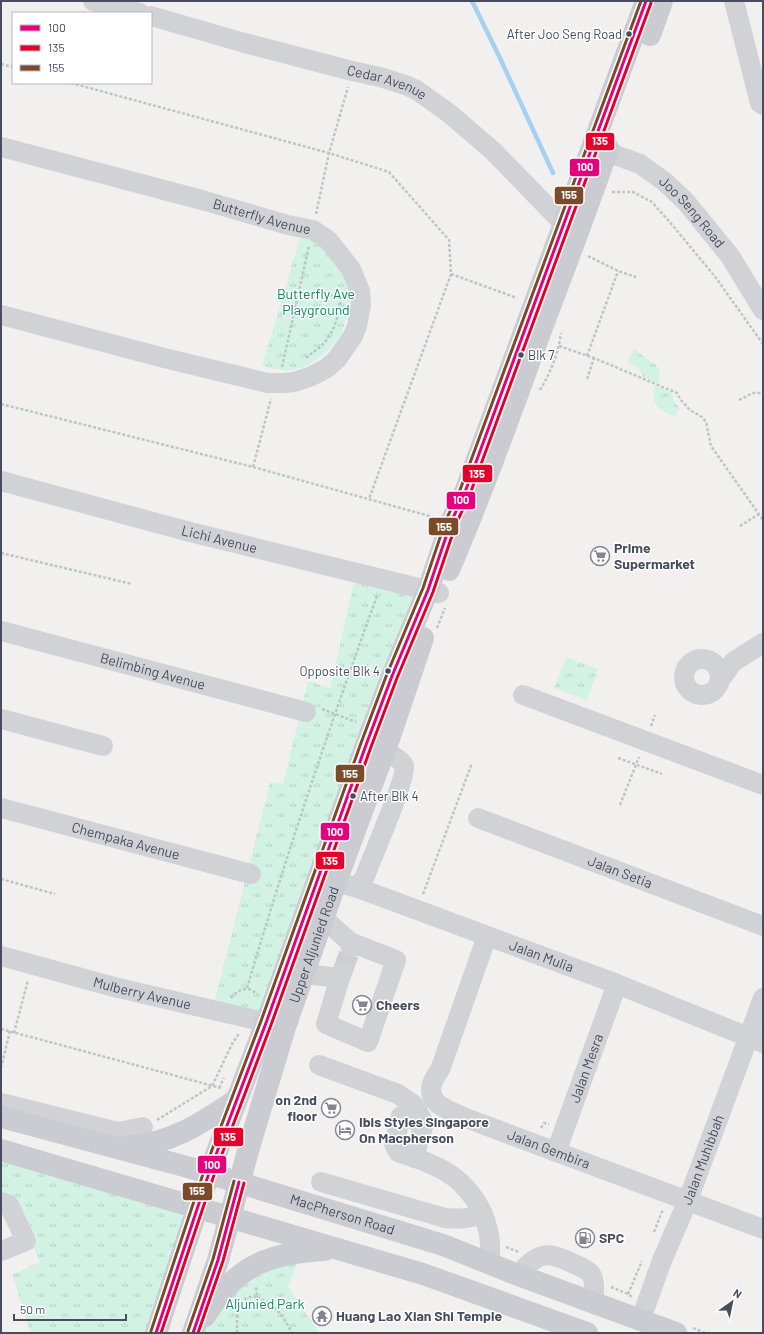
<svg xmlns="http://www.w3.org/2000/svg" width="764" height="1334" viewBox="0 0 764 1334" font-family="Barlow,sans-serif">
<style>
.grass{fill:url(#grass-tufts)}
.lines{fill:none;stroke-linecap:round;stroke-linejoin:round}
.stream{stroke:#a4d1f2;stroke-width:4.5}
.minor-tunnel{stroke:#cfcfd2;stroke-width:20;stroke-dasharray:20 10;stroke-linecap:butt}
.path{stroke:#bac7c6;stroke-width:2.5;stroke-dasharray:3 2;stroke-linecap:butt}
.minor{stroke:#d1d2d6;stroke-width:20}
.major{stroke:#caccd1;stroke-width:22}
.bus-1-casing{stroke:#fff;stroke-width:6}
.bus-2-casing{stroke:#fff;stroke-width:6}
.bus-3-casing{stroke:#fff;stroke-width:6}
.bus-1{stroke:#e5007d;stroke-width:3}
.bus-2{stroke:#e4002b;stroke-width:3}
.bus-3{stroke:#7a4b2a;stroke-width:3}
.bus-dot{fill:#454d5e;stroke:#fff;stroke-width:1.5}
.labels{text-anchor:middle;stroke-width:3;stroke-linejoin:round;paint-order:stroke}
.bus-label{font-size:13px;fill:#454d5e;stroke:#fff;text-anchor:end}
.street-label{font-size:14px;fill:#454d5e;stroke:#fff}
.park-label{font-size:14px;fill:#0f8663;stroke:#fff}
.poi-label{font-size:14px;font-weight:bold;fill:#454d5e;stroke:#fff;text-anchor:start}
.line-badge{stroke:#fff;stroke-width:1.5}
.badge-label{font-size:11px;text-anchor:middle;font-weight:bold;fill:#fff}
</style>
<defs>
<pattern id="grass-tufts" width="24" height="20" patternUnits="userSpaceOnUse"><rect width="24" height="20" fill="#d2f2e4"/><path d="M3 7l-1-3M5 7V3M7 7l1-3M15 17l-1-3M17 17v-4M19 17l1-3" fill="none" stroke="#b6d1c6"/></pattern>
</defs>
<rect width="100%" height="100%" fill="#f1f0ef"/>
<path class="grass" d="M 301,235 L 321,244 L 347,280 L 351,302 L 341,335 L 323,355 L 304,367 L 287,371 L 262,366 Z
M 634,348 C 638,350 640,354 644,357 C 656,365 664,367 658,383 L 643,377 C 641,369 636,365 628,363 Z
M 655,386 L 672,392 C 672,399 675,403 680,408 L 675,416 C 659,411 649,404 655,386 Z
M 356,574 L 419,591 L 265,1013 L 215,1000 L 270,782 L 283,784 L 308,681 L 330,688 Z
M 566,657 L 598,669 L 587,700 L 554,688 Z
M 10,1159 L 178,1210 L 185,1223 L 150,1333 L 31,1333 L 12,1275 L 40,1262 L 10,1199 L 1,1196 L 1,1162 Z
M 297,1262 L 288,1287 L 319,1333 L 201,1333 C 219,1312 237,1285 262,1273 C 273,1268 286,1265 297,1262 Z"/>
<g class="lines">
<path class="stream" d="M 472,1 L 499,56 L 553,173"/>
<path class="minor-tunnel" d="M 342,973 L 351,948"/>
<path class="path" d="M 1,64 L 13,67
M 71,83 L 329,153 L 389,172 L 449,240 L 451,274 L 369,499
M 612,192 L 633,192 L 652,202 L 674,227 L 716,278 L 763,344
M 316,214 L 329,153 L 348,87
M 588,256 L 618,271 L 636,277
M 451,274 L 517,298
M 559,346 L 594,358 L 677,393 L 681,400 L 690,410 L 702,417 L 706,422 L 711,446 L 763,520
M 587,356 L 618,271
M 306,358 C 312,353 318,349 323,344 C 335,332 342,308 340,291
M 282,367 L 309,246
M 587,379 L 594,358
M 540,390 C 551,372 558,354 561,333
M 739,400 L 753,393 L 763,393
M 1,404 L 253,467 L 433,517
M 253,467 L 271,399
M 740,526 L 759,514
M 1,553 L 132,584
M 437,628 L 445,608
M 322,709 L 356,722
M 651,726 L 655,715
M 618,758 L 662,774
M 620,805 L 639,757
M 1,879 L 55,894
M 423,894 L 472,763
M 247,988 C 286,856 330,725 377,596
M 231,998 C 239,989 247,985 257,994
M 1,1029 L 221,1088
M 14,1033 L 28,980
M 1,1068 L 10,1031
M 219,1088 L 224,1078
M 157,1120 L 212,1086 L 233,1042 L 239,1034
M 541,1128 L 544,1123 L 549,1124
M 654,1232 L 663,1209
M 506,1247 L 519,1252
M 611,1287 L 628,1294 L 632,1297
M 628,1294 L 642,1261
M 257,1297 C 276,1306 282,1314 292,1333
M 693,1328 L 705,1333
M 237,1333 C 237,1318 236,1294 257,1297 L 256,1287"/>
<g class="minor">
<path d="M 93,1 L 140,13"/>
<path d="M 734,1 L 760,103 L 763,105"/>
<path id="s1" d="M 151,16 L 241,42 L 352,71 L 380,77 L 408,86 L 418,91 L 450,114 L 492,150 L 564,224 L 578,230"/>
<path id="s2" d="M 1,147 L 202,200 L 288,225 L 313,230 L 328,240 L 351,269 L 360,291 L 361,305 L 357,326 L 353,336 L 337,359 L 327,368 L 312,376 L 294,382 L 284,383 L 267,383 L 243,377 L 168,359 L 1,315"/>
<path id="s3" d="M 593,147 L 640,164 L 665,182 L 686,202 L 730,256 L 763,310"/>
<path id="s4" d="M 1,481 L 190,532 L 439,593"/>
<path id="s5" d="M 1,631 L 306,712"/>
<circle cx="702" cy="677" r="18"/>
<path d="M 720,680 L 733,662 L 763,643"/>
<path d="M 523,695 L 763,785"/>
<path d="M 1,719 L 103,746"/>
<path id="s6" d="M 1,808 L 251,874"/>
<path id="s7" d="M 478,818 L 763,926"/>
<path id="s8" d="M 322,878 L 358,888 L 617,984 L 763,1043"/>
<path d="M 358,888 L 365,876 C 371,860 407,777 404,766 C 401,757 379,750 370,746"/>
<path d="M 323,918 L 350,942 L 351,948"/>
<path id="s9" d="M 487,936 L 441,1067 C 439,1072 434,1078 432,1084 C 426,1104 449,1110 463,1117 L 763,1229"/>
<path id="s10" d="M 1,956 L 114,987 L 282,1026"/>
<path d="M 304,974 L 340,978 L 342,973"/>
<path d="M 340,978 L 326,1024 L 368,1042 L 396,960 L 350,942"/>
<path d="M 319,1065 L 398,1094 L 414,1105 L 424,1123 L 414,1158"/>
<path d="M 1,1103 L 118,1132 L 143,1127"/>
<path d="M 424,1123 L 401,1116 L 394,1144 L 398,1152 C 410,1156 423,1160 435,1166 C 461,1177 482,1202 488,1230 C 491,1241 490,1253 490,1264"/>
<path id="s11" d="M 556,1152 L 617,984"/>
<path d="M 321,1182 L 445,1218 C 459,1219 470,1219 483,1214"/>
<path d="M 1,1202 L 9,1205 L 26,1241 L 1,1251"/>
<path d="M 518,1275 C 538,1253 545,1250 572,1263 C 578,1266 587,1269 591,1274 C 596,1281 593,1295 594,1302"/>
<path id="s12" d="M 641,1319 L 661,1263 L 688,1200 L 763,998"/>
</g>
<g class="major">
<path d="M 650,35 L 662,1"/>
<path d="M 449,570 C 481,495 509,418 537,341 C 561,277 586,213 608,148"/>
<path id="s13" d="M 1,1117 L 191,1168 L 443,1245 L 518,1275 L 676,1333"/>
<path d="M 129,1146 C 170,1145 203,1122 236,1100"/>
<path d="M 1,1150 L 423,1274 L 587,1333"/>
<path d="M 205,1316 C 236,1266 267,1253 325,1250"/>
<path d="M 156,1333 L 209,1173 L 266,1023 L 366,745 L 392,676 L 428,590 L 451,522 L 465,492 L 646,1"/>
<path id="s14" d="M 193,1333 L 218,1260 L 250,1144 L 285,1027 L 341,868 L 390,736 L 423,638"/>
</g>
<defs>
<path id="bus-1" d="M 156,1333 L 209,1173 L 266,1023 L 366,745 L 392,676 L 428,590 L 451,522 L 465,492 L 646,1
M 193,1333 L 218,1260 L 239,1182"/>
<path id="bus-2" d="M 161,1333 L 214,1175 L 271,1025 L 371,747 L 397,678 L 433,592 L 456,524 L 470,494 L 651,3
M 198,1333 L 223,1261 L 244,1183"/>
<path id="bus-3" d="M 151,1331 L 204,1171 L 261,1021 L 361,743 L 387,674 L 423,588 L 446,520 L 460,490 L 641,1
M 188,1331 L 213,1259 L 234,1181"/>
</defs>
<use href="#bus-1" class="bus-1-casing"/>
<use href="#bus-2" class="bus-2-casing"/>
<use href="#bus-3" class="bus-3-casing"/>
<use href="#bus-1" class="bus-1"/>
<use href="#bus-2" class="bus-2"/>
<use href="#bus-3" class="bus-3"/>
</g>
<defs>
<symbol id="supermarket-ring" viewBox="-11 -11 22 22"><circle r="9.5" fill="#fff" stroke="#818691" stroke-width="1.5"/><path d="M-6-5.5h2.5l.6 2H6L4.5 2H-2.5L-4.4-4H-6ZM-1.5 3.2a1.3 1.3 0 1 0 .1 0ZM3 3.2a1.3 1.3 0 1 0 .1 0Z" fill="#818691"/></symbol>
<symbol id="hotel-ring" viewBox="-11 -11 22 22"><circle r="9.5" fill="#fff" stroke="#818691" stroke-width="1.5"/><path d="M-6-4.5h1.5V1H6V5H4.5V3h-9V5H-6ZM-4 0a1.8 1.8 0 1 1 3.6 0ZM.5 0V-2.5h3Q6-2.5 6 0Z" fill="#818691"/></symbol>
<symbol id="fuel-ring" viewBox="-11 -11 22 22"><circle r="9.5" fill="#fff" stroke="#818691" stroke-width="1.5"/><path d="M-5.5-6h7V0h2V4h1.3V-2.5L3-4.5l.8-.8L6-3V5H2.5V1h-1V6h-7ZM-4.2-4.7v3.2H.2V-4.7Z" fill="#818691"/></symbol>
<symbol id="temple-ring" viewBox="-11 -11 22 22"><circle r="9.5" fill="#fff" stroke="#818691" stroke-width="1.5"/><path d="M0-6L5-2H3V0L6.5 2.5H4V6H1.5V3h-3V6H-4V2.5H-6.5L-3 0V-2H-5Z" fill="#818691"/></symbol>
</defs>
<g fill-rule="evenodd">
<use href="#supermarket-ring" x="589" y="545" width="22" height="22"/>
<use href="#supermarket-ring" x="351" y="994" width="22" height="22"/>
<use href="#supermarket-ring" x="320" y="1097" width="22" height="22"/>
<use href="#hotel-ring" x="334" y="1119" width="22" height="22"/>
<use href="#fuel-ring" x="574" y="1227" width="22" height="22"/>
<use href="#temple-ring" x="311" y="1305" width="22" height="22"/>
</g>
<g class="bus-dot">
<circle cx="629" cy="34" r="3.5"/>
<circle cx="521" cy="355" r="3.5"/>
<circle cx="388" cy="671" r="3.5"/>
<circle cx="353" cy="796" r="3.5"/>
</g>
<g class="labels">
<g class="bus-label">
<text x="622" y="39">After Joo Seng Road</text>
<text x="528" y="360" text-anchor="start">Blk 7</text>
<text x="380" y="676">Opposite Blk 4</text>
<text x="360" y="801" text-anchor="start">After Blk 4</text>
</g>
<g class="street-label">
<text dy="5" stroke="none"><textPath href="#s1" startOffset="245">Cedar Avenue</textPath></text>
<text dy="5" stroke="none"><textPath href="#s3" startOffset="121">Joo Seng Road</textPath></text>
<text dy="5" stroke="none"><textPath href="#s2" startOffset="270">Butterfly Avenue</textPath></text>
<text dy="5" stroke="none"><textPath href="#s4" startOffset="226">Lichi Avenue</textPath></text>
<text dy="5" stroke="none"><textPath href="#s5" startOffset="157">Belimbing Avenue</textPath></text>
<text dy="5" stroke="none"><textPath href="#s6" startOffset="129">Chempaka Avenue</textPath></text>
<text dy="5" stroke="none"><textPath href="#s7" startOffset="152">Jalan Setia</textPath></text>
<text dy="5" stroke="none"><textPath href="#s14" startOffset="407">Upper Aljunied Road</textPath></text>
<text dy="5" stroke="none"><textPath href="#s8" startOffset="233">Jalan Mulia</textPath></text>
<text dy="5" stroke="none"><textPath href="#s10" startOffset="146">Mulberry Avenue</textPath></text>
<text dy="5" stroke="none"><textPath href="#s11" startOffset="89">Jalan Mesra</textPath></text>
<text dy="5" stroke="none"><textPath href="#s9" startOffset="300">Jalan Gembira</textPath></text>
<text dy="5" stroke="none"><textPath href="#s12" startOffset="171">Jalan Muhibbah</textPath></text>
<text dy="5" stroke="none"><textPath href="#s13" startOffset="355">MacPherson Road</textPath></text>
</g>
<g class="park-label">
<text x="316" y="299">Butterfly Ave<tspan x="316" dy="16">Playground</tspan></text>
<text x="265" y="1309">Aljunied Park</text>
</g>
<g class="poi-label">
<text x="614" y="553">Prime<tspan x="614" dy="16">Supermarket</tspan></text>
<text x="376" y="1010">Cheers</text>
<text x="317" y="1105" text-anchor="end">on 2nd<tspan x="317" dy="16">floor</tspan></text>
<text x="359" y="1127">Ibis Styles Singapore<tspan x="359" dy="16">On Macpherson</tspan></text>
<text x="599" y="1243">SPC</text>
<text x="336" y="1321">Huang Lao Xian Shi Temple</text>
</g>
</g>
<g class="line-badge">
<rect x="585" y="132" width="30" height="19" rx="4" fill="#e4002b"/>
<rect x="569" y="158" width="31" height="19" rx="4" fill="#e5007d"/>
<rect x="554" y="186" width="30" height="19" rx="4" fill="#7a4b2a"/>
<rect x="462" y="464" width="31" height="19" rx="4" fill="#e4002b"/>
<rect x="446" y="491" width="30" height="19" rx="4" fill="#e5007d"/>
<rect x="428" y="517" width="31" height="19" rx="4" fill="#7a4b2a"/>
<rect x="335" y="764" width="30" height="19" rx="4" fill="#7a4b2a"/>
<rect x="320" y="822" width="30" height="19" rx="4" fill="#e5007d"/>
<rect x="315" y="851" width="30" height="19" rx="4" fill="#e4002b"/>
<rect x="213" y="1127" width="31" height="20" rx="4" fill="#e4002b"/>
<rect x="197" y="1155" width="30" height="19" rx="4" fill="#e5007d"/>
<rect x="182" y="1182" width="31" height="19" rx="4" fill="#7a4b2a"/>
</g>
<g class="badge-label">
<text x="600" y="145">135</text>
<text x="585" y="171">100</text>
<text x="569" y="199">155</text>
<text x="477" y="478">135</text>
<text x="461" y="504">100</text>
<text x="444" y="531">155</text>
<text x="350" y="778">155</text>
<text x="335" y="836">100</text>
<text x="330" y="865">135</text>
<text x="228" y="1141">135</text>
<text x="212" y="1169">100</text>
<text x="197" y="1195">155</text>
</g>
<rect width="764" height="1334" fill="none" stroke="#454d5e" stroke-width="4"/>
<rect x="12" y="12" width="140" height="72" fill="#ffffff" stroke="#b5b8bf"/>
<rect x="20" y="25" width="20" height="6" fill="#e5007d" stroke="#b5b8bf"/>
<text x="48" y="32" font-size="12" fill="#454d5e">100</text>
<rect x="20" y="45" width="20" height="6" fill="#e4002b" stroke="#b5b8bf"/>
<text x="48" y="52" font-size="12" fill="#454d5e">135</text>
<rect x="20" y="65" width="20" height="6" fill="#7a4b2a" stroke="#b5b8bf"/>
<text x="48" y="72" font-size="12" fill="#454d5e">155</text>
<g transform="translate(732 1302) rotate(33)" stroke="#ffffff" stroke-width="3" paint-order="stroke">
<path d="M0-3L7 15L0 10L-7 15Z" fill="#454d5e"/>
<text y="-6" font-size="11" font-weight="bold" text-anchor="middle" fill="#454d5e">N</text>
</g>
<path d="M14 1314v6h112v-6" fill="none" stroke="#454d5e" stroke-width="2"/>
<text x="20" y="1314" font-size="12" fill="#454d5e" stroke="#ffffff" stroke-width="3" paint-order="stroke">50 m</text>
</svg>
